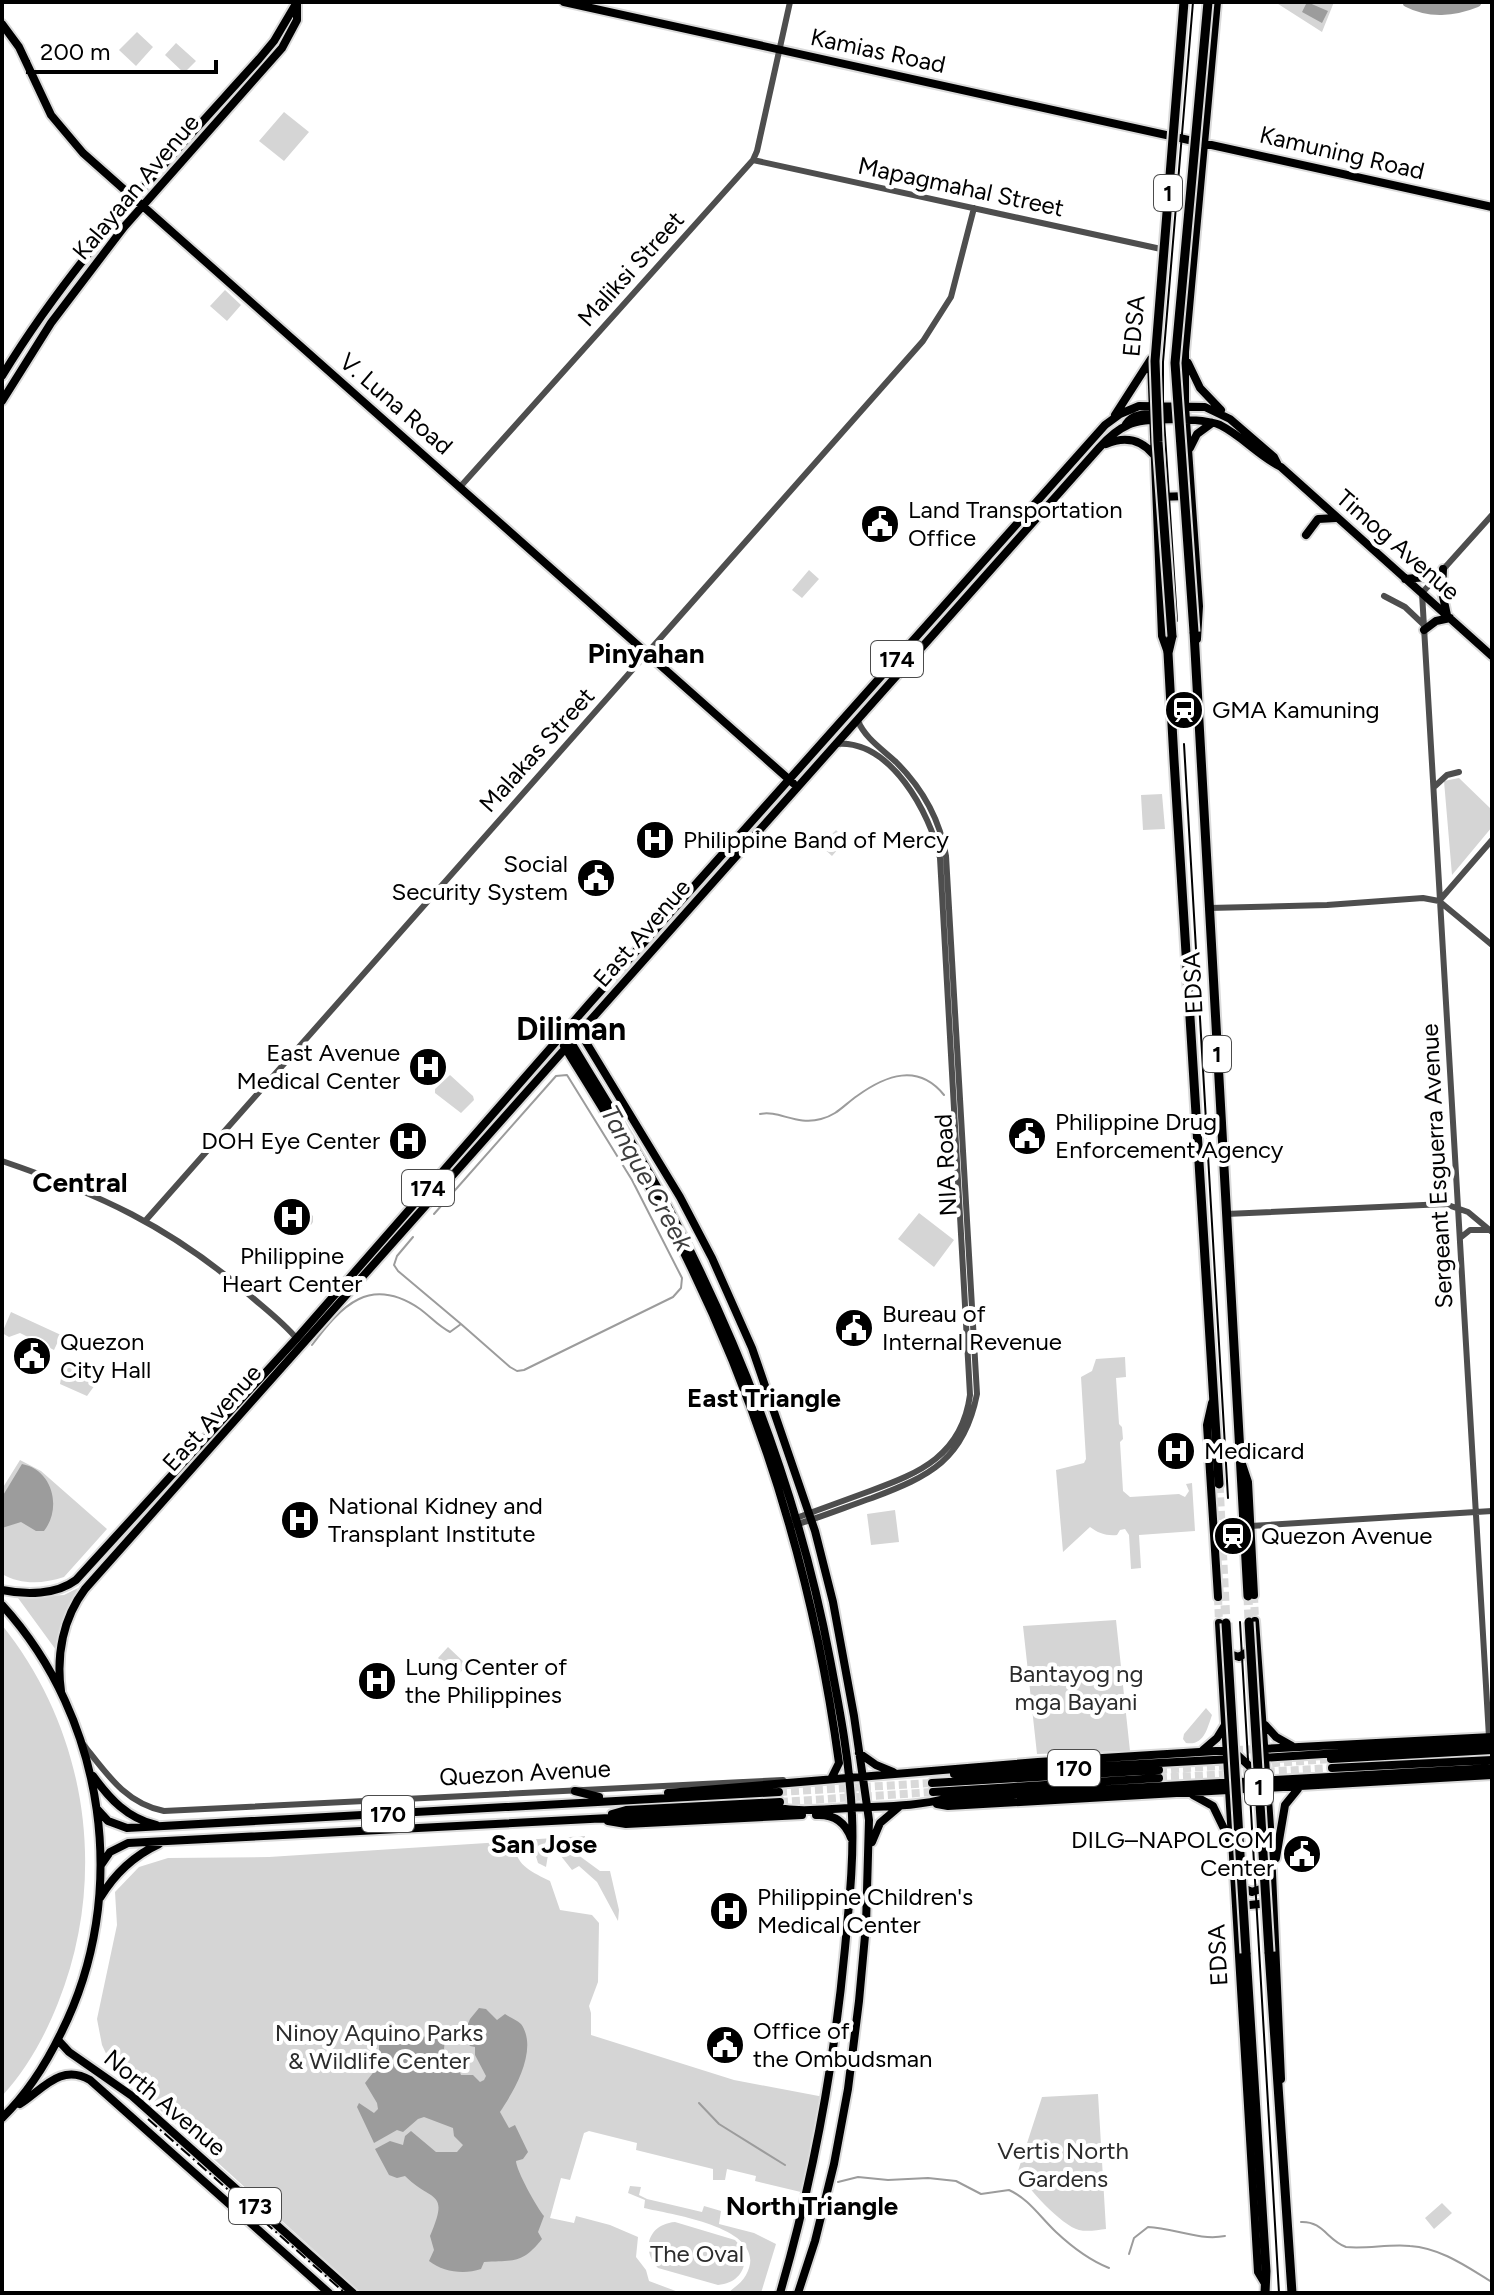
<svg xmlns="http://www.w3.org/2000/svg" width="1494" height="2295" viewBox="0 0 1494 2295" font-family="Figtree,sans-serif">
<style>
.green{fill:#d5d5d5}
.water{fill:#9c9c9c}
.lines{fill:none;stroke-linecap:round;stroke-linejoin:round}
.stream{stroke:#9c9c9c;stroke-width:2}
.river{stroke:#9c9c9c;stroke-width:11}
.major-tunnel{stroke:#d9d9d9;stroke-width:8;stroke-dasharray:8 4;stroke-linecap:butt}
.highway-tunnel{stroke:#d9d9d9;stroke-width:9;stroke-dasharray:9 4.5;stroke-linecap:butt}
.major-casing{stroke:#dbdbdb;stroke-width:12}
.highway-casing{stroke:#dbdbdb;stroke-width:13}
.minor{stroke:#4e4e4e;stroke-width:6}
.major{stroke:#000;stroke-width:8}
.highway{stroke:#000;stroke-width:9}
.tram{stroke:#000;stroke-width:2}
.rail{stroke:#000;stroke-width:2;stroke-dasharray:12 4 2 4;stroke-linecap:butt}
.highway-bridge-casing{stroke:#dbdbdb;stroke-width:13;stroke-linecap:butt}
.highway-bridge{stroke:#000;stroke-width:9}
.labels{text-anchor:middle;stroke-width:8;stroke-linejoin:round;paint-order:stroke}
.shield{fill:#fff;stroke:#4c4c4c;stroke-width:2}
.shield-label{font-size:22px;font-weight:bold;fill:#000}
.street-label{font-size:24px;fill:#000;stroke:#fff}
.poi-label{font-size:24px;fill:#000;stroke:#fff;text-anchor:start}
.park-label{font-size:24px;fill:#2c2c2c;stroke:#fff}
.water-label{font-size:26px;font-style:italic;fill:#3d3d3d;stroke:#fff}
.neighbourhood-label{font-size:26px;font-weight:bold;fill:#000;stroke:#fff}
.quarter-label{font-size:28px;font-weight:bold;fill:#000;stroke:#fff}
.district-label{font-size:32px;font-weight:bold;fill:#000;stroke:#fff}
</style>
<rect width="100%" height="100%" fill="#fff"/>
<path class="green" d="M 1275,2 L 1334,2 L 1322,32 Z
M 137,32 L 153,47 L 136,66 L 119,50 Z
M 176,43 L 196,61 L 184,73 L 165,55 Z
M 284,112 L 309,132 L 284,161 L 259,141 Z
M 225,290 L 241,305 L 227,321 L 210,306 Z
M 809,570 L 819,579 L 802,598 L 792,590 Z
M 1459,778 L 1492,810 L 1492,827 L 1452,875 L 1444,781 Z
M 1162,794 L 1165,829 L 1143,830 L 1141,795 Z
M 836,830 L 846,840 L 832,856 L 821,846 Z
M 450,1075 L 473,1096 L 474,1100 L 461,1113 L 435,1093 L 435,1089 Z
M 292,1197 L 313,1216 L 313,1222 L 311,1225 L 303,1218 L 298,1224 L 279,1206 L 286,1198 Z
M 919,1213 L 954,1240 L 934,1267 L 898,1239 Z
M 11,1312 L 61,1335 L 54,1350 L 20,1333 L 9,1337 L 2,1333 Z
M 1125,1357 L 1126,1377 L 1116,1378 L 1119,1424 L 1122,1427 L 1123,1439 L 1120,1442 L 1123,1491 L 1130,1497 L 1179,1494 L 1185,1497 L 1189,1491 L 1186,1484 L 1192,1483 L 1195,1531 L 1139,1535 L 1141,1568 L 1131,1569 L 1129,1535 L 1125,1529 L 1120,1530 L 1117,1535 C 1106,1536 1098,1533 1090,1527 L 1063,1552 L 1056,1470 L 1084,1463 L 1086,1459 L 1081,1377 L 1092,1371 L 1096,1359 Z
M 64,1361 L 100,1378 L 87,1396 L 60,1384 Z
M 20,1460 L 41,1471 L 107,1529 L 64,1577 C 43,1584 21,1585 2,1574 L 2,1489 Z
M 895,1510 L 899,1542 L 871,1545 L 867,1514 Z
M 78,1588 L 62,1623 L 56,1650 L 18,1598 L 64,1595 Z
M 1116,1620 L 1130,1751 L 1037,1754 L 1023,1626 Z
M 2,1625 C 87,1731 109,1876 58,2003 C 45,2036 27,2069 2,2096 Z
M 448,1647 L 467,1665 L 457,1676 L 438,1658 Z
M 1206,1708 L 1212,1715 C 1207,1729 1204,1746 1186,1743 L 1183,1739 L 1184,1734 Z
M 585,1836 L 585,1841 L 571,1843 L 570,1849 L 600,1871 L 610,1871 L 619,1910 L 618,1921 L 597,1882 L 579,1866 L 572,1870 L 557,1851 L 554,1841 L 547,1839 L 544,1846 L 549,1849 L 546,1867 L 538,1863 L 535,1853 L 523,1848 L 523,1840 Z
M 516,1841 C 512,1864 532,1872 550,1881 L 560,1910 L 592,1915 L 599,1923 L 598,1982 L 589,2006 L 591,2013 L 591,2035 L 734,2080 L 824,2097 L 805,2193 L 755,2181 L 756,2176 L 727,2169 L 725,2180 L 713,2180 L 713,2169 L 636,2150 L 637,2143 L 589,2131 L 584,2133 L 570,2180 L 561,2178 L 550,2218 L 574,2223 L 576,2216 L 610,2225 L 638,2237 L 636,2257 L 646,2270 L 649,2281 L 681,2293 L 361,2293 L 137,2089 L 110,2062 L 102,2045 L 97,2019 L 117,1925 L 115,1892 L 139,1867 L 168,1858 L 269,1857 Z
M 1098,2094 L 1106,2229 C 1098,2230 1087,2232 1079,2230 C 1062,2226 1025,2186 1018,2171 L 1042,2097 Z
M 630,2186 L 641,2187 L 639,2195 L 647,2199 L 702,2212 L 704,2206 L 721,2211 L 719,2224 L 754,2233 L 776,2244 L 761,2293 L 728,2293 C 734,2287 742,2283 746,2275 C 772,2228 673,2215 644,2208 L 645,2200 L 628,2193 Z
M 1442,2203 L 1452,2213 L 1434,2229 L 1425,2218 Z
M 675,2222 L 735,2240 C 753,2258 744,2283 718,2285 L 658,2268 C 640,2249 649,2224 675,2222 Z"/>
<path class="water" d="M 1307,2 L 1328,11 L 1322,23 L 1302,12 Z
M 22,1464 C 53,1470 62,1508 44,1531 L 36,1531 L 21,1522 L 2,1528 L 2,1497 Z
M 479,2008 L 486,2009 L 497,2020 L 505,2014 C 509,2017 517,2020 521,2024 C 539,2049 514,2091 500,2112 L 509,2128 L 515,2125 L 528,2152 L 523,2159 L 516,2161 C 516,2170 537,2208 544,2216 L 538,2232 L 542,2239 C 522,2264 515,2260 484,2262 L 481,2269 C 464,2275 443,2272 429,2261 L 434,2250 L 430,2236 C 450,2189 432,2203 405,2176 L 397,2178 L 389,2175 L 375,2149 L 390,2141 L 403,2145 L 405,2136 L 411,2131 L 436,2152 L 457,2152 L 463,2145 L 454,2136 L 453,2128 L 424,2117 L 418,2119 L 403,2132 L 397,2130 L 374,2143 L 357,2107 L 359,2103 L 374,2113 L 378,2109 L 377,2103 L 365,2083 L 379,2065 L 379,2046 L 385,2034 L 401,2032 L 416,2038 L 440,2034 L 445,2038 L 444,2049 L 456,2062 L 461,2075 L 473,2075 L 480,2082 L 484,2080 L 486,2076 L 475,2055 L 475,2047 L 470,2046 L 463,2036 L 470,2019 Z"/>
<g class="lines">
<path class="stream" d="M 760,1114 C 779,1110 797,1126 821,1119 C 837,1115 844,1105 857,1096 C 886,1075 918,1063 944,1095
M 434,1214 L 556,1076 L 567,1075 L 632,1180 L 682,1278 L 681,1288 L 673,1297 L 524,1370 L 517,1371 L 510,1367 L 461,1324
M 312,1345 C 342,1305 370,1275 420,1309 C 431,1317 438,1326 450,1332 L 461,1324 L 398,1271 L 394,1265 L 397,1256 L 413,1237
M 699,2103 L 719,2124 L 785,2165
M 838,2182 L 858,2177 L 888,2180 L 928,2178 L 956,2181 L 981,2194 L 1009,2190 C 1029,2199 1040,2217 1056,2232 C 1072,2247 1089,2260 1109,2268
M 1301,2222 C 1323,2221 1327,2240 1346,2247 C 1367,2249 1389,2244 1410,2246 C 1441,2248 1467,2267 1492,2282
M 1129,2254 L 1134,2238 L 1148,2227 C 1174,2228 1199,2241 1225,2236"/>
<path class="river" d="M 1408,2 C 1429,13 1454,11 1476,2"/>
<path class="major-tunnel" d="M 1254,1595 L 1255,1621
M 1218,1597 L 1219,1623
M 1235,1750 L 1259,1749
M 1260,1764 L 1331,1759
M 1159,1770 L 1234,1765
M 1159,1778 L 1332,1768
M 779,1792 L 932,1783
M 780,1802 L 933,1792"/>
<path class="highway-tunnel" d="M 1219,1484 L 1226,1623
M 1248,1596 L 1249,1622"/>
<defs>
<path id="major" d="M 564,2 L 1492,207
M 2,24 L 19,47 L 51,115 L 83,153 L 793,783
M 1151,362 L 1162,636 L 1168,653
M 1188,363 L 1200,388 L 1221,410
M 2,376 C 73,259 168,160 259,59 L 274,41 L 297,2
M 2,401 L 51,323 L 124,227 L 282,48 L 297,20 L 297,2
M 1115,415 L 1151,359
M 1126,424 C 1137,406 1167,420 1183,411
M 1106,444 C 1125,436 1141,439 1154,455
M 1190,448 L 1197,434 L 1212,423
M 1158,497 L 1188,496
M 1306,535 L 1318,519 L 1336,518
M 1443,569 L 1442,592 L 1447,615
M 1405,579 L 1437,576
M 1424,630 L 1436,621 L 1450,618
M 1197,639 L 1199,606 L 1185,406 L 1185,352 L 1217,2
M 578,1029 L 680,1197 L 712,1258 L 752,1348 L 815,1531 L 833,1602 L 854,1716 L 869,1820 L 866,1925 L 859,2001 L 848,2089 L 834,2164 L 815,2241 L 798,2293
M 569,1039 C 602,1094 637,1149 667,1205 C 742,1348 800,1500 830,1659 C 840,1711 850,1763 852,1816 C 854,1860 849,1904 845,1948 C 834,2066 813,2180 780,2293
M 564,1046 C 602,1107 641,1169 674,1233 C 759,1399 814,1578 839,1763 L 831,1779
M 1212,1403 L 1207,1425 L 1218,1597
M 1242,1464 L 1248,1482 L 1254,1595
M 2,1590 C 26,1595 56,1595 76,1580 L 297,1338 L 589,1004 L 1105,425 L 1120,414 L 1139,406 L 1205,407 L 1230,419 L 1274,457 L 1278,465
M 2,1605 C 106,1719 131,1895 61,2033 C 46,2064 27,2094 2,2118
M 1255,1621 L 1270,1827 L 1281,2079
M 1219,1623 L 1258,2272 L 1264,2282
M 1223,1652 L 1239,1657 L 1254,1648
M 61,1691 C 56,1655 63,1618 85,1589 L 1099,448 C 1107,439 1116,430 1128,425 C 1144,417 1203,418 1220,425 C 1242,436 1259,456 1281,467 L 1492,656
M 1265,1725 L 1276,1737 L 1292,1746
M 1261,1749 L 1492,1737
M 1203,1750 L 1217,1738 L 1225,1725
M 1232,1750 L 1260,1776
M 859,1753 L 876,1765 L 893,1772
M 1261,1758 L 1492,1743
M 1331,1759 L 1492,1750
M 1332,1768 L 1492,1760
M 954,1774 L 1232,1759
M 93,1776 C 110,1799 127,1818 156,1825
M 932,1783 L 1159,1770
M 575,1791 L 599,1797
M 933,1792 L 1159,1778
M 668,1793 L 1038,1762 L 1232,1750
M 1193,1795 L 1213,1806 L 1230,1841
M 937,1804 L 948,1806 L 1492,1775
M 97,1809 L 108,1821 L 127,1828 L 779,1792
M 612,1814 L 626,1810 L 780,1802
M 816,1815 C 833,1814 845,1821 851,1838
M 608,1821 L 626,1824 L 802,1815
M 872,1842 L 880,1823 L 900,1806
M 1276,1858 L 1285,1805 L 1298,1789
M 101,1865 L 110,1852 L 128,1843 L 785,1809 C 805,1812 827,1809 848,1808 C 881,1806 916,1807 948,1798 L 1492,1768
M 1238,1886 L 1252,1892 L 1269,1886
M 100,1898 C 115,1873 133,1856 159,1844
M 1240,1906 L 1269,1903
M 58,2040 L 69,2052 L 132,2096 L 353,2293
M 20,2104 C 43,2089 61,2063 90,2080 L 329,2293"/>
<path id="highway" d="M 1194,632 L 1248,1596
M 1172,636 L 1168,653 L 1174,760 L 1219,1484
M 1269,1952 L 1292,2293
M 1246,1953 L 1266,2271 L 1265,2293"/>
</defs>
<use href="#major" class="major-casing"/>
<use href="#highway" class="highway-casing"/>
<path class="minor" d="M 753,160 L 1161,249
M 460,487 L 753,160 L 757,151 L 790,2
M 1384,596 L 1405,607 L 1424,625
M 1434,787 L 1447,775 L 1459,772
M 1439,901 L 1492,840
M 1209,908 L 1327,905 L 1423,898 L 1439,901 L 1492,945
M 2,1161 C 99,1194 169,1226 247,1293 C 264,1308 283,1322 297,1339
M 1226,1214 L 1445,1204 L 1468,1212 L 1492,1232
M 146,1220 L 923,341 L 951,297 L 974,208
M 1460,1238 L 1470,1230 L 1489,1230
M 788,1521 C 815,1511 843,1501 870,1491 C 920,1473 962,1455 970,1395 L 940,858 C 930,813 891,740 837,744
M 795,1525 C 821,1517 846,1507 872,1498 C 930,1476 964,1460 977,1394 L 946,856 C 940,820 922,788 896,762 C 882,749 865,738 858,721
M 1250,1526 L 1492,1511
M 1489,1737 L 1422,593 L 1492,515
M 83,1744 C 106,1773 125,1803 164,1811 L 783,1780"/>
<use href="#major" class="major"/>
<use href="#highway" class="highway"/>
<path class="tram" d="M 1177,621 L 1163,404 L 1163,362 L 1193,2
M 1184,744 L 1228,1498
M 1240,1622 L 1279,2293"/>
<path class="rail" d="M 148,2119 L 345,2293"/>
<defs>
<path id="highway-bridge" d="M 1194,632 L 1175,363 L 1208,2
M 1172,636 L 1158,442 L 1155,361 L 1184,2
M 1249,1622 L 1269,1952
M 1226,1623 L 1246,1953"/>
</defs>
<use href="#highway-bridge" class="highway-bridge-casing"/>
<use href="#highway-bridge" class="highway-bridge"/>
</g>
<defs>
<symbol id="civic-disc" viewBox="-11 -11 22 22"><circle r="9.5" fill="#000" stroke="#fff"/><path d="M-.6-6.5H3V-4.5H.6V-3L4-1V1h2V6H-6V1h2V-1L-.6-3ZM-1.2 2.5V6h2.4V2.5Z" fill="#fff"/></symbol>
<symbol id="station-disc" viewBox="-11 -11 22 22"><circle r="9.5" fill="#000" stroke="#fff"/><path d="M-3-6H3Q5-6 5-4V2Q5 4 3 4L4.5 6H3L1.5 4h-3L-3 6H-4.5L-3 4Q-5 4-5 2V-4Q-5-6-3-6ZM-3.5-4v3h7v-3ZM-3.5 1v1.5H-2V1ZM2 1v1.5H3.5V1Z" fill="#fff"/></symbol>
<symbol id="hospital-disc" viewBox="-11 -11 22 22"><circle r="9.5" fill="#000" stroke="#fff"/><path d="M-5-5h3v3.5h4V-5h3V5h-3V1.5h-4V5h-3Z" fill="#fff"/></symbol>
</defs>
<g fill-rule="evenodd">
<use href="#civic-disc" x="858" y="502" width="44" height="44"/>
<use href="#station-disc" x="1162" y="688" width="44" height="44"/>
<use href="#hospital-disc" x="633" y="818" width="44" height="44"/>
<use href="#civic-disc" x="574" y="856" width="44" height="44"/>
<use href="#hospital-disc" x="406" y="1045" width="44" height="44"/>
<use href="#civic-disc" x="1005" y="1114" width="44" height="44"/>
<use href="#hospital-disc" x="386" y="1119" width="44" height="44"/>
<use href="#hospital-disc" x="270" y="1195" width="44" height="44"/>
<use href="#civic-disc" x="832" y="1306" width="44" height="44"/>
<use href="#civic-disc" x="10" y="1334" width="44" height="44"/>
<use href="#hospital-disc" x="1154" y="1429" width="44" height="44"/>
<use href="#hospital-disc" x="278" y="1498" width="44" height="44"/>
<use href="#station-disc" x="1211" y="1514" width="44" height="44"/>
<use href="#hospital-disc" x="355" y="1659" width="44" height="44"/>
<use href="#civic-disc" x="1280" y="1832" width="44" height="44"/>
<use href="#hospital-disc" x="707" y="1889" width="44" height="44"/>
<use href="#civic-disc" x="703" y="2023" width="44" height="44"/>
</g>
<g class="labels">
<g class="shield">
<rect x="1154" y="175" width="28" height="36" rx="6"/>
<rect x="871" y="641" width="52" height="36" rx="6"/>
<rect x="1203" y="1036" width="28" height="36" rx="6"/>
<rect x="402" y="1170" width="52" height="36" rx="6"/>
<rect x="1048" y="1750" width="52" height="36" rx="6"/>
<rect x="1245" y="1769" width="28" height="36" rx="6"/>
<rect x="362" y="1796" width="52" height="36" rx="6"/>
<rect x="229" y="2188" width="52" height="36" rx="6"/>
</g>
<g class="shield-label">
<text x="1168" y="201">1</text>
<text x="897" y="667">174</text>
<text x="1217" y="1062">1</text>
<text x="428" y="1196">174</text>
<text x="1074" y="1776">170</text>
<text x="1259" y="1795">1</text>
<text x="388" y="1822">170</text>
<text x="255" y="2214">173</text>
</g>
<g class="street-label">
<text transform="translate(878 51) rotate(12)" y="8">Kamias Road</text>
<text transform="translate(1342 153) rotate(13)" y="8">Kamuning Road</text>
<text transform="translate(136 187) rotate(-50)" y="8">Kalayaan Avenue</text>
<text transform="translate(961 187) rotate(12)" y="8">Mapagmahal Street</text>
<text transform="translate(631 269) rotate(-48)" y="8">Maliksi Street</text>
<text transform="translate(1134 326) rotate(-85)" y="8">EDSA</text>
<text transform="translate(396 404) rotate(41)" y="8">V. Luna Road</text>
<text transform="translate(1398 545) rotate(41)" y="8">Timog Avenue</text>
<text transform="translate(537 750) rotate(-48)" y="8">Malakas Street</text>
<text transform="translate(642 933) rotate(-49)" y="8">East Avenue</text>
<text transform="translate(1193 983) rotate(-93)" y="8">EDSA</text>
<text transform="translate(946 1165) rotate(-93)" y="8">NIA Road</text>
<text transform="translate(1437 1166) rotate(-93)" y="8">Sergeant Esguerra Avenue</text>
<text transform="translate(212 1418) rotate(-48)" y="8">East Avenue</text>
<text transform="translate(525 1773) rotate(-3)" y="8">Quezon Avenue</text>
<text transform="translate(1218 1955) rotate(-93)" y="8">EDSA</text>
<text transform="translate(165 2103) rotate(40)" y="8">North Avenue</text>
</g>
<g class="poi-label">
<text x="908" y="518">Land Transportation<tspan x="908" dy="28">Office</tspan></text>
<text x="1212" y="718">GMA Kamuning</text>
<text x="683" y="848">Philippine Band of Mercy</text>
<text x="568" y="872" text-anchor="end">Social<tspan x="568" dy="28">Security System</tspan></text>
<text x="400" y="1061" text-anchor="end">East Avenue<tspan x="400" dy="28">Medical Center</tspan></text>
<text x="1055" y="1130">Philippine Drug<tspan x="1055" dy="28">Enforcement Agency</tspan></text>
<text x="380" y="1149" text-anchor="end">DOH Eye Center</text>
<text x="292" y="1264" text-anchor="middle">Philippine<tspan x="292" dy="28">Heart Center</tspan></text>
<text x="882" y="1322">Bureau of<tspan x="882" dy="28">Internal Revenue</tspan></text>
<text x="60" y="1350">Quezon<tspan x="60" dy="28">City Hall</tspan></text>
<text x="1204" y="1459">Medicard</text>
<text x="328" y="1514">National Kidney and<tspan x="328" dy="28">Transplant Institute</tspan></text>
<text x="1261" y="1544">Quezon Avenue</text>
<text x="405" y="1675">Lung Center of<tspan x="405" dy="28">the Philippines</tspan></text>
<text x="1274" y="1848" text-anchor="end">DILG–NAPOLCOM<tspan x="1274" dy="28">Center</tspan></text>
<text x="757" y="1905">Philippine Children's<tspan x="757" dy="28">Medical Center</tspan></text>
<text x="753" y="2039">Office of<tspan x="753" dy="28">the Ombudsman</tspan></text>
</g>
<g class="park-label">
<text x="1076" y="1682">Bantayog ng<tspan x="1076" dy="28">mga Bayani</tspan></text>
<text x="379" y="2041">Ninoy Aquino Parks<tspan x="379" dy="28">&amp; Wildlife Center</tspan></text>
<text x="1063" y="2159">Vertis North<tspan x="1063" dy="28">Gardens</tspan></text>
<text x="697" y="2262">The Oval</text>
</g>
<g class="water-label">
<text transform="translate(647 1178) rotate(61)" y="9">Tanque Creek</text>
</g>
<g class="neighbourhood-label">
<text x="764" y="1407">East Triangle</text>
<text x="544" y="1853">San Jose</text>
<text x="812" y="2215">North Triangle</text>
</g>
<g class="quarter-label">
<text x="646" y="663">Pinyahan</text>
<text x="80" y="1192">Central</text>
</g>
<g class="district-label">
<text x="571" y="1040">Diliman</text>
</g>
</g>
<rect width="1494" height="2295" fill="none" stroke="#000000" stroke-width="8"/>
<path d="M28 60v12h188v-12" fill="none" stroke="#000000" stroke-width="4"/>
<text x="40" y="60" font-size="24" fill="#000000" stroke="#ffffff" stroke-width="6" paint-order="stroke">200 m</text>
</svg>
